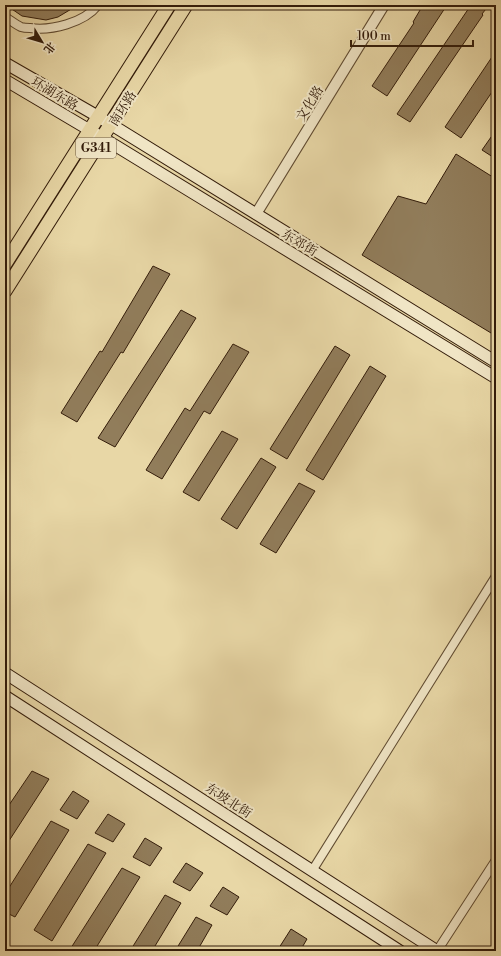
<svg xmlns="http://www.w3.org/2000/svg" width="501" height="956" viewBox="0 0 501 956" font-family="'Libre Bodoni','Noto Serif SC',serif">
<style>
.building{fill:#917d5b;stroke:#331c0a}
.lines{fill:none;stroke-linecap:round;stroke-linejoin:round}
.minor-casing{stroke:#604b31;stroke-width:10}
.tertiary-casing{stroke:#604b31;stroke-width:12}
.secondary-casing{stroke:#331c0a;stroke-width:13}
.trunk-casing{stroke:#331c0a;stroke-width:15}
.minor{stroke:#f0e5c5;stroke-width:8}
.tertiary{stroke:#f0e5c5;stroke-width:10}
.secondary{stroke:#f0e5c5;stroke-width:11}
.trunk{stroke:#e8d7a6;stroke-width:13}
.labels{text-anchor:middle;stroke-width:4;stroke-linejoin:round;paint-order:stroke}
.shield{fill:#f0e5c5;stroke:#6c5842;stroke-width:1}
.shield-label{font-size:12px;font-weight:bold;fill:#331c0a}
.street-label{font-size:13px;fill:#331c0a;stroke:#f0e5c5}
</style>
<rect width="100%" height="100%" fill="#e8d7a6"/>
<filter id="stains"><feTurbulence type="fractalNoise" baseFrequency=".005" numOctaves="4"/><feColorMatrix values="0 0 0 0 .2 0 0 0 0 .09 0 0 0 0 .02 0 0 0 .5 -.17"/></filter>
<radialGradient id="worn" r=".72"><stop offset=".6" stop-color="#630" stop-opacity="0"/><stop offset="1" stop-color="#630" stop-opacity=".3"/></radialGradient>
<path class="building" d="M 6,5 L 78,5 L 58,17 L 46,20 L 22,16 Z
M 423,5 L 447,5 L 387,96 L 372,86 L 414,23 L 413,22 Z
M 471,5 L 489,5 L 482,14 L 483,15 L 410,122 L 397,114 Z
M 496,51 L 496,86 L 461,138 L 445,127 Z
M 496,130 L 496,159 L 482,150 Z
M 456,154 L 496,179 L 496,336 L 362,255 L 398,196 L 426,204 Z
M 153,266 L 170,274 L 123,353 L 121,352 L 77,422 L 61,413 L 100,351 L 102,352 Z
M 181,310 L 196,318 L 115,447 L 98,438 Z
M 233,344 L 249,352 L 210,414 L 204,411 L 162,479 L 146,470 L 185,408 L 190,411 Z
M 335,346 L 350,355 L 287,459 L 270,449 Z
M 370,366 L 386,376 L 323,480 L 306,470 Z
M 222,431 L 238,439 L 199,501 L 183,492 Z
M 261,458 L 276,467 L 237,529 L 221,519 Z
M 299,483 L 315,491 L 276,553 L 260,544 Z
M 32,771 L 49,779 L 5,847 L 5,811 Z
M 73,791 L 89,801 L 77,819 L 60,810 Z
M 108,814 L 125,824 L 113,842 L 95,833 Z
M 51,821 L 69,830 L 15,917 L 5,912 L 5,894 Z
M 145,838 L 162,848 L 150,866 L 133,857 Z
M 88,844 L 106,853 L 52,941 L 34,930 Z
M 186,863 L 203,873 L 190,891 L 173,882 Z
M 122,868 L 140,877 L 94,951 L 69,951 Z
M 223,887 L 239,897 L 227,915 L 210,906 Z
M 165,895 L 181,903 L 152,951 L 130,951 Z
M 196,917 L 212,925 L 197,951 L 175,951 Z
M 291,929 L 307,939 L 300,951 L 277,951 Z"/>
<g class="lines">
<defs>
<path id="minor" d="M 5,17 C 10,20 15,24 21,27 C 24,28 27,28 30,28 C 51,31 84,23 98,5
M 312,871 L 496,576
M 437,951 L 496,860"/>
<path id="tertiary" d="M 256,214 L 384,5"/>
<path id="secondary" d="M 5,63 L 99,117 L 496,362
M 5,80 L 103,138 L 496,378
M 5,673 L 437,951
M 5,696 L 400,951"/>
<path id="trunk" d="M 5,264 L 169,5
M 5,291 L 186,5"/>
</defs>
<use href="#minor" class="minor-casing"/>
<use href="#tertiary" class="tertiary-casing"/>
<use href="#secondary" class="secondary-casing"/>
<use href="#trunk" class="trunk-casing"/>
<use href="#minor" class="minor"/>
<use href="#tertiary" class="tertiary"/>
<use href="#secondary" class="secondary"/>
<use href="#trunk" class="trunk"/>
</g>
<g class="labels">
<rect class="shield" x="76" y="138" width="40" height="20" rx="3"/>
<g class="shield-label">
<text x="96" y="152">G341</text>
</g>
<g class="street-label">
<text transform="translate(55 93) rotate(31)" y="5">环湖东路</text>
<text transform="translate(309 103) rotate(-58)" y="5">文化路</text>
<text transform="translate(122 108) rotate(-58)" y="5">南环路</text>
<text transform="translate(300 242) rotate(31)" y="5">东郊街</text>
<text transform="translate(229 800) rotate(33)" y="5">东坡北街</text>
</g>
</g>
<rect width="501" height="956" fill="none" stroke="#e8d7a6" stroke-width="20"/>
<rect x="6" y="6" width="489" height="944" fill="none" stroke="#331c0a" stroke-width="2"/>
<rect x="10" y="10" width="481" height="936" fill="none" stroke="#331c0a"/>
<g transform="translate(42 42) rotate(128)" stroke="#f0e5c5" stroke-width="3" paint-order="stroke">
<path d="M0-3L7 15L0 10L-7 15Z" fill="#331c0a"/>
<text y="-6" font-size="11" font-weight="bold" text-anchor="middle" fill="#331c0a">北</text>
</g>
<path d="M351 40v6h122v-6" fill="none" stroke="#331c0a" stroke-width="2"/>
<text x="357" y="40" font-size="12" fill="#331c0a" stroke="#f0e5c5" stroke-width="3" paint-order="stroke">100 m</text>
<rect width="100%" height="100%" filter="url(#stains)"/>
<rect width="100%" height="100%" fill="url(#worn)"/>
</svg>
